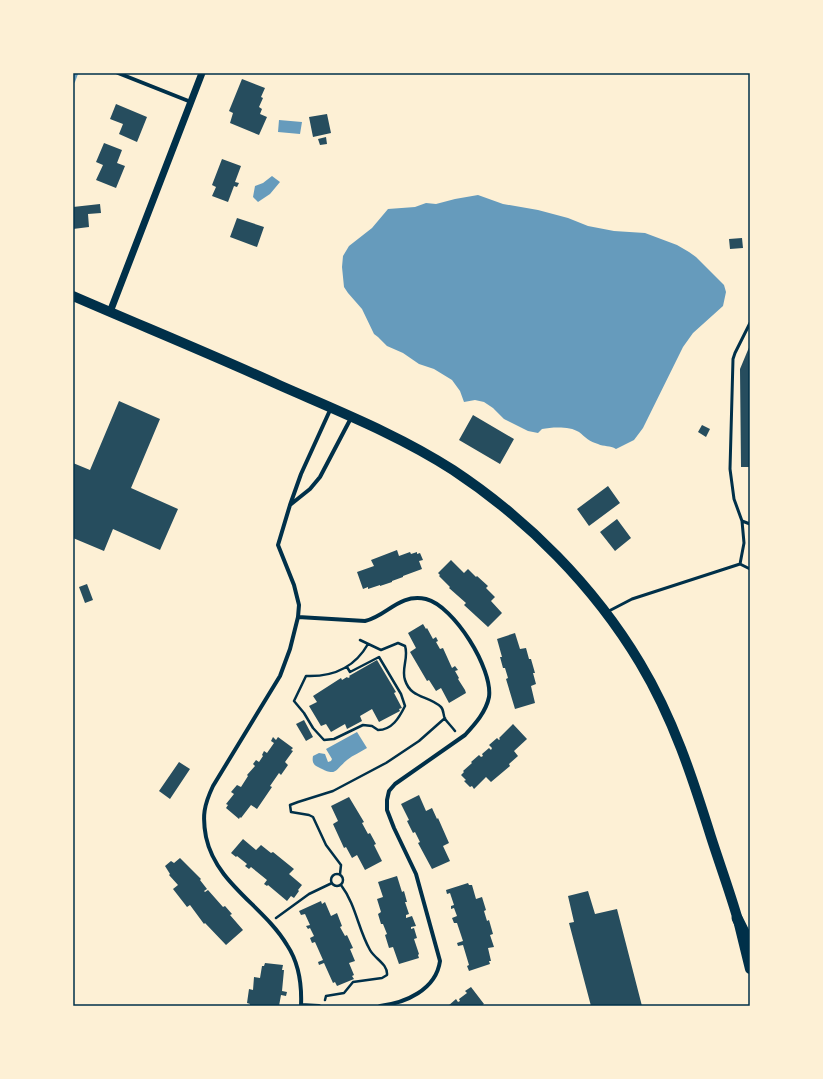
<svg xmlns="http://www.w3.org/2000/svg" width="823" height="1079" viewBox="0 0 823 1079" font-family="Helvetica,sans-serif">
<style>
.water{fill:#669bbc}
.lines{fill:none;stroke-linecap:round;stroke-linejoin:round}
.stream{stroke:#669bbc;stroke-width:4.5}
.building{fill:#264d5e}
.path{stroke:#003049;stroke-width:2.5}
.service{stroke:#003049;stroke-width:3}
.minor{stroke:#003049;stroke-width:4}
.tertiary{stroke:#003049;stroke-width:7}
.primary{stroke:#003049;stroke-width:10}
.trunk{stroke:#003049;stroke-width:11}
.neatline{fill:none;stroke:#003049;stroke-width:1.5}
</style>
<rect width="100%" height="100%" fill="#fdf0d5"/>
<path class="water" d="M 279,120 L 302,122 L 300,134 L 278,132 Z
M 272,176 L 280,182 L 270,194 L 258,202 L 253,197 L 255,186 L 263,183 Z
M 478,195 L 503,204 L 538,210 L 568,218 L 588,226 L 614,231 L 645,233 L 677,245 L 689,252 L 696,257 L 724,285 L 726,292 L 723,306 L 693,333 L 683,347 L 643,428 L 634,440 L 616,449 C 610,445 604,447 598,444 C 590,442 585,437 579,432 C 570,426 552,427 542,429 L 538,433 L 528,431 L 504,419 L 493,408 L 484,402 L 475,400 L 464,402 L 460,391 L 452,380 L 434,369 L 419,364 L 403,353 L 387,346 L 378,337 L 374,334 L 362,309 L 348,293 L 344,287 L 342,267 L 343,256 L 349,246 L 372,228 L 388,209 L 415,207 L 426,203 L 436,204 L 455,199 Z
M 357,732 L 367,748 C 361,752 353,755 347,760 C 334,771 337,777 318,767 C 313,765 312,761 313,756 L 319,753 L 325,754 L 328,762 L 331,761 L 332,759 L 326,749 Z"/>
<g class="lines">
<path class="stream" d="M 73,81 L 76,73"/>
</g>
<path class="building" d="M 242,79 L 265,88 L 261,97 L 263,98 L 259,107 L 262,109 L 260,114 L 267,117 L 259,135 L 230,123 L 233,113 L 229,111 Z
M 116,104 L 147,117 L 137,142 L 119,134 L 123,124 L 110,119 Z
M 327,114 L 331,133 L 313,137 L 309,117 Z
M 326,137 L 327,144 L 320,145 L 318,139 Z
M 104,143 L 122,150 L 117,163 L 125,166 L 116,188 L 96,180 L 103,165 L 96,162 Z
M 222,159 L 241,166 L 235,182 L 239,183 L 237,187 L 234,186 L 228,202 L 212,196 L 216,187 L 212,185 Z
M 100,204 L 101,213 L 88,214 L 89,227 L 73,229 L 73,207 Z
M 237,218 L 264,227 L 257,247 L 230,237 Z
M 742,238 L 743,248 L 730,249 L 729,239 Z
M 750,345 L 750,467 L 741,467 L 740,369 Z
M 119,401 L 160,419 L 131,488 L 178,509 L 160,550 L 113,529 L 104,551 L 73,538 L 73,463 L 90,470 Z
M 473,415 L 514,439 L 500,464 L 459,440 Z
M 702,425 L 710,429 L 706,437 L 698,432 Z
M 608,486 L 620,503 L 589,526 L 577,509 Z
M 617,519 L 631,538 L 615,551 L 600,532 Z
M 397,550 L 399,556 L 410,552 L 411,554 L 417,552 L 417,554 L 420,553 L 423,560 L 419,561 L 422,569 L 403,576 L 403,577 L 392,581 L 392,582 L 380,586 L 380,585 L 368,589 L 368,587 L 363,589 L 357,572 L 374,566 L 371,560 Z
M 451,560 L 464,573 L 468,569 L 476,577 L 477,576 L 488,586 L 486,588 L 495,597 L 491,601 L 502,613 L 488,627 L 464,605 L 466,603 L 449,588 L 450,587 L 439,576 L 440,575 L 438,573 Z
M 87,584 L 93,600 L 85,603 L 79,587 Z
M 423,624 L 426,629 L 427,628 L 433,639 L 436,637 L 438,641 L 436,642 L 440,649 L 443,648 L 452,668 L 455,666 L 458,670 L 455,671 L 459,678 L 458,679 L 465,690 L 466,693 L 449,703 L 441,688 L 436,691 L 429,680 L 427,681 L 410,652 L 416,648 L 408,633 Z
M 515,633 L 520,649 L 526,648 L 529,659 L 531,659 L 535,673 L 533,673 L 536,684 L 531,686 L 535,703 L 515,709 L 506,679 L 508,678 L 505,668 L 503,668 L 500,657 L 502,657 L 497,639 Z
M 377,660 L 396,692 L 394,693 L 402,708 L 399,709 L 400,711 L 379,722 L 372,709 L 360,716 L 362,721 L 347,729 L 345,724 L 331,732 L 326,724 L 321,726 L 309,706 L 317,702 L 313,696 L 341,678 L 342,680 L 347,677 L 348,678 L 350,677 L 349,676 Z
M 304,720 L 313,737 L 306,741 L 296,724 Z
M 513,724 L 527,739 L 514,751 L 518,756 L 509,764 L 510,766 L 491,782 L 486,777 L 474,789 L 472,786 L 470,787 L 464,781 L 466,780 L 461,775 L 464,772 L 463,771 L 472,763 L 471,762 L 479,755 L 481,757 L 483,756 L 482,754 L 489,748 L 491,750 L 492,748 L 489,745 L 497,738 L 499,740 L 500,739 L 499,738 Z
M 273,737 L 276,740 L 278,737 L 293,748 L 291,750 L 293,751 L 285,762 L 288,765 L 281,775 L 279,773 L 270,786 L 272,787 L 257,809 L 251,805 L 241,818 L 240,817 L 239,819 L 226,808 L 228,805 L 226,804 L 234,794 L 231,792 L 237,785 L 241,787 L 248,776 L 247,775 L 255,766 L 253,764 L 256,760 L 259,762 L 263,756 L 262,755 L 264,751 L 267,753 L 274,743 L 271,741 Z
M 179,762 L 190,769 L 170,799 L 159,791 Z
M 419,795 L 426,811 L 432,808 L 437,819 L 438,818 L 449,843 L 443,846 L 450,861 L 432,869 L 418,843 L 420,842 L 415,832 L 413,833 L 407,821 L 409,820 L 401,804 Z
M 349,797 L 364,822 L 362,823 L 368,834 L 370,833 L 376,844 L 374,845 L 382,861 L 365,870 L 357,855 L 352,858 L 346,847 L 344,848 L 333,824 L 338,821 L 331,806 Z
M 243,839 L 256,850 L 261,845 L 271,853 L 273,852 L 294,869 L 289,874 L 302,885 L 298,890 L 299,891 L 294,898 L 291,896 L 287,901 L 268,885 L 267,886 L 264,884 L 267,880 L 251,867 L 249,869 L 245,866 L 247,864 L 237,856 L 236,857 L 231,853 Z
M 180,858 L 201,879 L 200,880 L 207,889 L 204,891 L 205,892 L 208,890 L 223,907 L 225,906 L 232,914 L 230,915 L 243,930 L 226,945 L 205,923 L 204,924 L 190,905 L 187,907 L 173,889 L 178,885 L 169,875 L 170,874 L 165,866 L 171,861 L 174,863 Z
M 397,876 L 402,892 L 404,891 L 407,902 L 405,902 L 409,914 L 406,915 L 406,918 L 412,916 L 416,926 L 411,927 L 411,929 L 414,928 L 417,938 L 414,939 L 419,954 L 418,955 L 419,958 L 399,964 L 393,947 L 389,948 L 385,935 L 387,934 L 383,924 L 381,924 L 378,914 L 381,912 L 377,899 L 383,897 L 378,882 Z
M 468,883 L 469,885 L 472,885 L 476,899 L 482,897 L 486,910 L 484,911 L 487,921 L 489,920 L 493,934 L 490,935 L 494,947 L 488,948 L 491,961 L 489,961 L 490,964 L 469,971 L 467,966 L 469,965 L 463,945 L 458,946 L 457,943 L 463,941 L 457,923 L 454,923 L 452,918 L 457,916 L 454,908 L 451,909 L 451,906 L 454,905 L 450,893 L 447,894 L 446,890 Z
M 588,891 L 595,914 L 617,909 L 642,1006 L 591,1006 L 569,923 L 574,922 L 568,896 Z
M 321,901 L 322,904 L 325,902 L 331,916 L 337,913 L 342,926 L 340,927 L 345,936 L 347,935 L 353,948 L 350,949 L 355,961 L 349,963 L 354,975 L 352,976 L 354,979 L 337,986 L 335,982 L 333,983 L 324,963 L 319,965 L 318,962 L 323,960 L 315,942 L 312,943 L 310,938 L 314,936 L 310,928 L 308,929 L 306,926 L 310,925 L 305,914 L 301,915 L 299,911 Z
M 265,963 L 283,965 L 282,970 L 284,970 L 282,991 L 287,992 L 286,996 L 281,995 L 279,1006 L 250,1006 L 250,1004 L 247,1003 L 249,989 L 253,990 L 254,977 L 260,978 L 262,966 L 264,966 Z
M 471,987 L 484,1004 L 481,1006 L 448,1006 L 456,999 L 458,1002 L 460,1001 L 459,999 L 467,993 L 465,991 Z"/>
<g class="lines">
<path class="path" d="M 360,640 L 381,650 L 398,643 L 405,646 C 409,657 401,669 405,680 C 411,699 428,695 441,707 C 444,710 443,715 445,719 C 448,723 452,727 455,731
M 347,667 L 350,672 L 379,657 L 401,694 L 405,706 C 399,718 392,730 378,730 L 372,726 L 363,725 L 334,739 L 324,740 L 313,728 L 304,713 L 294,701 L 306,676 C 333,677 355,667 368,644
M331 880a6 6 0 1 1 12 0a6 6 0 1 1-12 0Z
M 340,874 L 341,865 L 326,845 L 313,817 L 309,815 L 291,812 L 290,805 L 298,802 L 333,791 L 386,763 L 419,741 L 445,718
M 276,918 L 309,894 L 332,883
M 325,1000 L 326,996 L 344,993 L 353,982 L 382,978 L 387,975 C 388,964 375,959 370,950 C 358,929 356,905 341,885"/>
<path class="service" d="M 750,323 L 735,353 L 733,359 L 730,469 L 734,499 L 742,521 L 744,543 L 740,564 L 750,569
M 742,521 L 750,524
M 607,612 L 632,599 L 740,564"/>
<path class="minor" d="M 118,73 L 191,102
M 331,408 L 301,474 L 290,505 L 310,489 L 320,477 L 351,418
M 290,505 L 278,545 L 294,585 L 299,605 L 298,617 L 290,649 L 280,676 L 213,786 C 204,805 202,816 206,837 C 216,884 264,906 287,945 C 299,963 302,984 301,1006
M 298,617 L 365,621 C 387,616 399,593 426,599 C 454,606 493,669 489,697 C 486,712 475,724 465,735 L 395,784 L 389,791 L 387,800 L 387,810 L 394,828 L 416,874 L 440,961 C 436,990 405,1003 380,1006
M 301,1005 L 319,1006"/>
<path class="tertiary" d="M 110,312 L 202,73"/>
<path class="primary" d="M 73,296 C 142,326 211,354 279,385 C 338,411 399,435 453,470 C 527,519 594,586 640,663 C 673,718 692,776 711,837 C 720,865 730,892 738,920 C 742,936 746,953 750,969"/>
<path class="trunk" d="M 737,918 L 750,944"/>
</g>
<rect width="823" height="1079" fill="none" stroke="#fdf0d5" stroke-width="148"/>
<rect x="74" y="74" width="675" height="931" class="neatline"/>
</svg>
